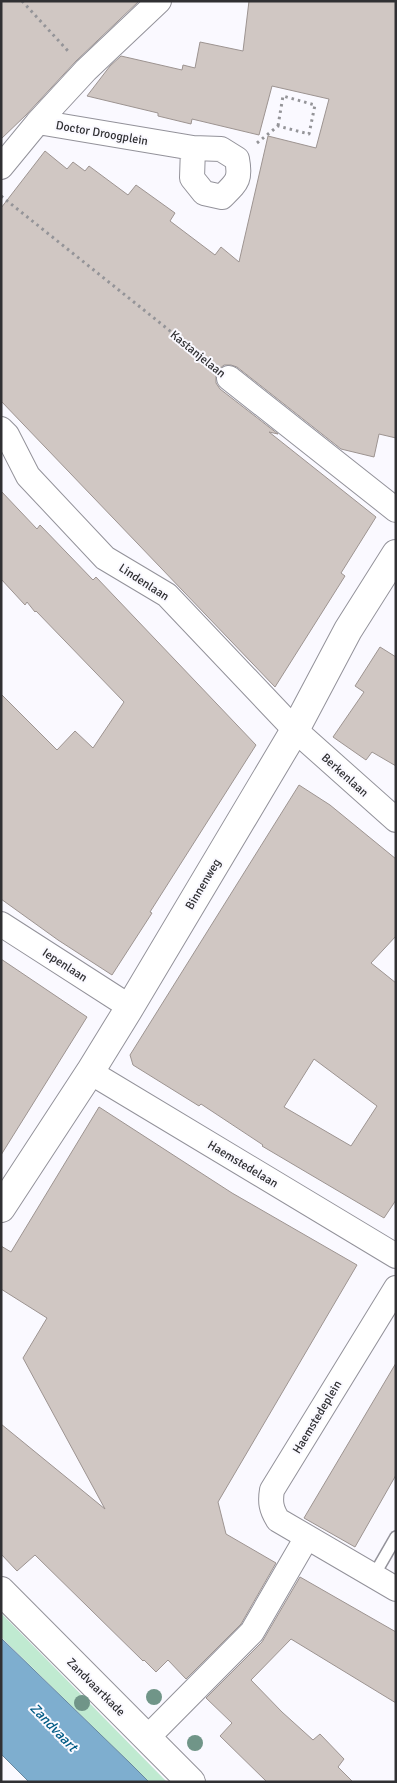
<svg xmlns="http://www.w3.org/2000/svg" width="397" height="1783" viewBox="0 0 397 1783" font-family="Signika,sans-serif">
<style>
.green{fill:#c0ead1}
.water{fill:#7eaecf;stroke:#6788a0}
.building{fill:#d0c7c3;stroke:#9d9491;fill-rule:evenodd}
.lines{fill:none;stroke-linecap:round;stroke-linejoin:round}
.lane-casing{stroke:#93929a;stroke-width:14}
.street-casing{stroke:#93929a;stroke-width:26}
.secondary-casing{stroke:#93929a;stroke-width:30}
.path{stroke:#949498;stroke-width:3;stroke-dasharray:2.5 4;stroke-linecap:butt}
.lane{stroke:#fff;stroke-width:11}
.street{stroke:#fff;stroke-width:24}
.secondary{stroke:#fff;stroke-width:28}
.tree{fill:#709588}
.labels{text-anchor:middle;stroke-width:4;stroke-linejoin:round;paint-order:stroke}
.street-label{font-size:12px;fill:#303033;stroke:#faf9ff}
.water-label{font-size:14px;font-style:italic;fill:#025c86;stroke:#faf9ff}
</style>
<rect width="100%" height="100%" fill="#faf9ff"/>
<path class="green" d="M 1,1613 L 167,1782 L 149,1782 L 1,1637 Z"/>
<path class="water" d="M 1,1638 L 131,1764 L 149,1782 L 29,1782 L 1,1754 Z"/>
<path class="building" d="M 1,1 L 139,1 L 76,61 L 26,115 L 1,139 Z
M 249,1 L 396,1 L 396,438 L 379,434 L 374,457 L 341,449 L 237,367 L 231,365 L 224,365 L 219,369 L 216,376 L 216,383 L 220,389 L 278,434 L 269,432 L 376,517 L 341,573 L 345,576 L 275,687 L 1,401 L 1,208 L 45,151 L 67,169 L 73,162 L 85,171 L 89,166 L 128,195 L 136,185 L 175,213 L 170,221 L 215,255 L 221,247 L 239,262 L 268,136 L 316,148 L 329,99 L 272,86 L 259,135 L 192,119 L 191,124 L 158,116 L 158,113 L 87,96 L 110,66 L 121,56 L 182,70 L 183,65 L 195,68 L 200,42 L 243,51 Z
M 1,491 L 37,529 L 40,525 L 93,580 L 96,577 L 256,745 L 150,912 L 152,913 L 112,975 L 58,940 L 1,899 L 1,694 L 57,750 L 75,731 L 93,748 L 124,702 L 36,611 L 35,612 L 27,602 L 25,605 L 1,579 Z
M 380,647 L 396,657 L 396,766 L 372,752 L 366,760 L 333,737 L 364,692 L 355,686 Z
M 299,785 L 330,805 L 396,859 L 396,936 L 371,963 L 396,983 L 396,1200 L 384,1218 L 262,1146 L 263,1145 L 201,1104 L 199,1106 L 133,1065 L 130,1055 ZM 314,1059 L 377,1106 L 351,1146 L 284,1107 Z
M 1,959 L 87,1017 L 1,1155 Z
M 99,1107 L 232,1193 L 357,1265 L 218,1502 L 226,1534 L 276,1563 L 241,1624 L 186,1679 L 168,1660 L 156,1672 L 144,1660 L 143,1661 L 35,1555 L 17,1571 L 1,1554 L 1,1424 L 105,1509 L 23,1358 L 47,1318 L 1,1289 L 1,1246 L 11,1252 Z
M 396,1363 L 396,1475 L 355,1547 L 304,1518 Z
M 300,1577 L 396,1632 L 396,1703 L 291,1639 L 251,1680 L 282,1712 L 313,1740 L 320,1734 L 344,1759 L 338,1767 L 353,1782 L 267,1782 L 220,1736 L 232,1723 L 206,1698 L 262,1642 Z"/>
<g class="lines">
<defs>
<path id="lane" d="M 373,1577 L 396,1537"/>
<path id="street" d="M 38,122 L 86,70 L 159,1
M 1,167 L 38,122 L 193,148 L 221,149 L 237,159 C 241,180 237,182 222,197 L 204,193 L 192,178 L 193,148
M 229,378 L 396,510
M 1,429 L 7,435 L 28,476 L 105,558 L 167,595 L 295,730 L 396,820
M 1,924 L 130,1007
M 90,1072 L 396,1256
M 396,1288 L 272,1490 C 270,1502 271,1509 278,1520 L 396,1589
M 147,1738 L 252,1632 L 307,1537"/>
<path id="secondary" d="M 1,1208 L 90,1072 L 130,1007 L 295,730 L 348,630 L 396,554
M 1,1591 L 191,1782"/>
</defs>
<use href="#lane" class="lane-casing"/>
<use href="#street" class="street-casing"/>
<use href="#secondary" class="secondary-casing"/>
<path class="path" d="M 22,1 L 68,51
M 257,143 L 278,126 L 309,134 L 315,105 L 283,96 L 278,126
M 1,196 L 209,362"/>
<use href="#lane" class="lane"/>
<use href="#street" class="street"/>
<use href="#secondary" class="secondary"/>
</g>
<g class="tree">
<circle cx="154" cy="1697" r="8"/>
<circle cx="82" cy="1703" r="8"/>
<circle cx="195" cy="1743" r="8"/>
</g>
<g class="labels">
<g class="street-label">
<text transform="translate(102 133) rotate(10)" y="4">Doctor Droogplein</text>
<text transform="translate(198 354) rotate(39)" y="4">Kastanjelaan</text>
<text transform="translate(144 582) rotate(33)" y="4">Lindenlaan</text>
<text transform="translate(345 775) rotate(42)" y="4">Berkenlaan</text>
<text transform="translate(203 884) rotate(-59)" y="4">Binnenweg</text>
<text transform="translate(65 965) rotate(33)" y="4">Iepenlaan</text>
<text transform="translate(243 1164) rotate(31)" y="4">Haemstedelaan</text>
<text transform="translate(317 1417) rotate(-59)" y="4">Haemstedeplein</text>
<text transform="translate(96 1687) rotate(45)" y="4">Zandvaartkade</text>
</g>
<g class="water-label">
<text transform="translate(54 1727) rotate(46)" y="5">Zandvaart</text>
</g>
</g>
<rect width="397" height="1783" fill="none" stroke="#303033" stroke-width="5"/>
</svg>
